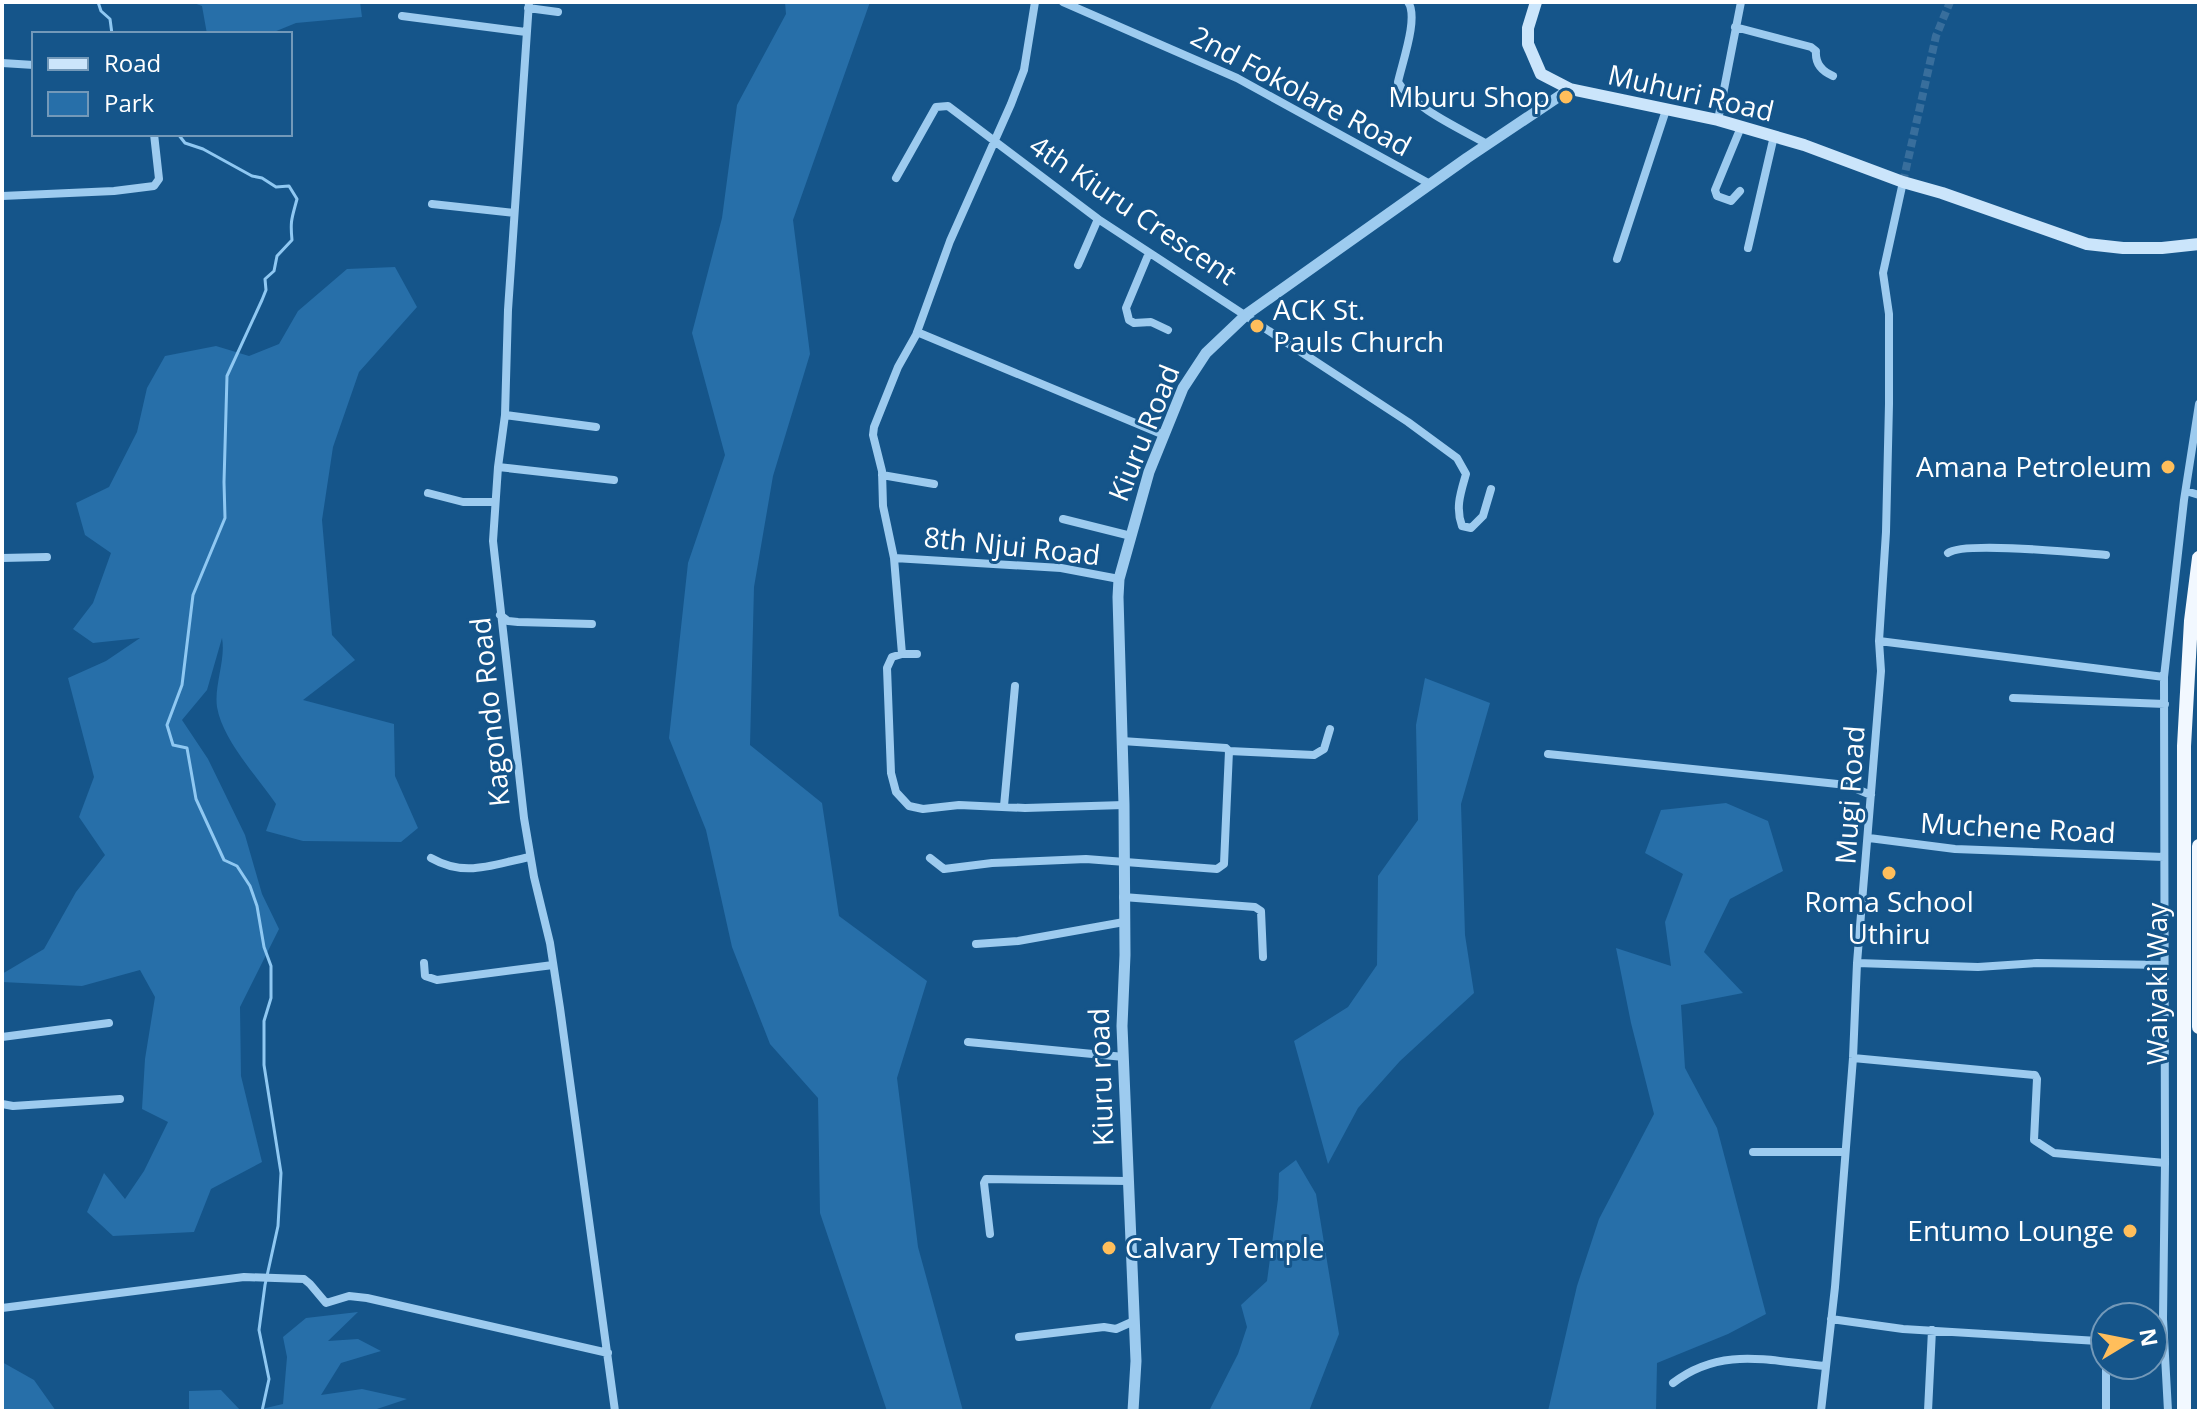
<svg xmlns="http://www.w3.org/2000/svg" width="2201" height="1413" viewBox="0 0 2201 1413" font-family="'Open Sans',sans-serif">
<style>
.green{fill:#276fa9}
.lines{fill:none;stroke-linecap:round;stroke-linejoin:round}
.stream{stroke:#8fc8f2;stroke-width:3}
.minor-tunnel{stroke:#386e9c;stroke-width:8;stroke-dasharray:8 4;stroke-linecap:butt}
.minor{stroke:#9dcbef;stroke-width:8}
.tertiary{stroke:#9dcbef;stroke-width:11}
.secondary{stroke:#cbe5fb;stroke-width:12}
.trunk{stroke:#f2f8ff;stroke-width:14}
.poi-dot{fill:#ffbe5b;stroke:#15558a;stroke-width:3}
.labels{text-anchor:middle;stroke-width:6;stroke-linejoin:round;paint-order:stroke}
.street-label{font-size:28px;fill:#fff;stroke:#15558a}
.poi-label{font-size:28px;fill:#fff;stroke:#15558a;text-anchor:end}
</style>
<rect width="100%" height="100%" fill="#15558a"/>
<path class="green" d="M 191,2 L 360,2 L 362,17 L 296,23 L 269,34 L 207,34 L 202,6 Z
M 785,2 L 870,2 L 793,220 L 810,354 L 773,476 L 754,587 L 750,745 L 822,803 L 839,916 L 927,981 L 897,1078 L 918,1247 L 963,1411 L 887,1411 L 820,1213 L 818,1098 L 770,1044 L 732,947 L 706,830 L 669,738 L 688,563 L 725,455 L 692,333 L 722,218 L 737,105 L 786,14 Z
M 395,267 L 417,307 L 359,372 L 333,447 L 322,520 L 332,635 L 355,660 L 303,700 L 394,724 L 395,776 L 418,828 L 401,842 L 303,841 L 266,831 L 276,804 C 257,776 223,741 217,707 C 214,685 226,660 222,638 L 207,690 L 182,720 L 208,759 L 245,835 L 262,894 L 279,929 L 240,1007 L 241,1076 L 262,1162 L 211,1189 L 194,1232 L 113,1236 L 87,1212 L 104,1173 L 125,1199 L 144,1171 L 168,1122 L 142,1109 L 145,1059 L 155,997 L 140,970 L 82,986 L 2,982 L 2,974 L 44,949 L 76,892 L 105,855 L 79,817 L 94,777 L 68,678 L 106,661 L 140,638 L 93,643 L 73,629 L 93,603 L 111,553 L 85,535 L 76,503 L 109,487 L 137,432 L 147,388 L 165,356 L 216,346 L 249,356 L 279,344 L 298,311 L 347,269 Z
M 1425,678 L 1490,703 L 1461,804 L 1465,935 L 1474,993 L 1400,1061 L 1358,1108 L 1328,1164 L 1294,1041 L 1348,1007 L 1377,965 L 1378,876 L 1418,820 L 1416,725 Z
M 1726,803 L 1768,821 L 1783,871 L 1730,899 L 1704,952 L 1743,993 L 1681,1005 L 1685,1068 L 1717,1128 L 1766,1314 L 1728,1334 L 1657,1363 L 1656,1411 L 1548,1411 L 1577,1286 L 1599,1219 L 1654,1114 L 1631,1023 L 1616,948 L 1671,966 L 1665,922 L 1683,874 L 1645,853 L 1661,810 Z
M 1296,1160 L 1316,1194 L 1339,1334 L 1309,1411 L 1209,1411 L 1238,1354 L 1247,1327 L 1241,1305 L 1267,1281 L 1278,1199 L 1279,1173 Z
M 358,1312 L 328,1341 L 358,1339 L 381,1351 L 341,1363 L 321,1395 L 362,1389 L 407,1399 L 371,1411 L 253,1411 L 283,1404 L 287,1357 L 283,1337 L 306,1318 Z
M 2,1362 L 34,1380 L 56,1411 L 2,1411 Z
M 221,1390 L 241,1411 L 189,1411 L 189,1391 Z"/>
<g class="lines">
<path class="stream" d="M 98,2 L 101,11 L 110,19 L 112,34
M 178,134 L 185,143 L 203,149 L 252,176 L 262,178 L 276,187 L 289,186 L 297,199 C 292,218 290,220 292,240 L 277,256 L 274,271 L 265,279 L 266,290 L 262,300 L 227,376 L 224,482 L 225,518 L 193,595 L 182,685 L 167,725 L 173,745 L 187,748 L 196,799 L 224,860 L 237,866 L 250,886 L 257,906 L 264,947 L 271,966 L 271,998 L 264,1021 L 264,1065 L 281,1173 L 278,1226 L 265,1285 L 259,1330 L 269,1379 L 262,1411"/>
<path class="minor-tunnel" d="M 1903,182 L 1936,36 L 1950,2"/>
<path class="minor" d="M 529,2 L 508,310 L 505,415 L 498,467 L 493,541 L 524,818 L 534,877 L 550,943 L 560,1008 L 615,1411
M 1035,2 L 1024,70 L 1011,104 L 950,241 L 916,335 L 898,367 L 874,427 L 873,435 L 882,471 L 883,506 L 894,558 L 1061,568 L 1119,579
M 1063,2 L 1237,78 L 1430,184
M 1408,2 C 1419,17 1402,63 1398,82 C 1413,108 1461,129 1487,144
M 528,8 L 558,12
M 402,16 L 526,32
M 1735,27 L 1811,47 L 1816,51 C 1815,63 1821,71 1833,76
M 2,63 L 34,65
M 1718,120 L 1741,2
M 896,178 L 936,107 L 948,106 L 1098,219 L 1408,422 L 1457,458 L 1466,474 C 1461,492 1455,507 1462,526 L 1471,528 L 1483,516 L 1491,489
M 1740,191 L 1731,201 L 1717,196 L 1715,190 L 1741,127
M 2,196 L 114,191 L 154,186 L 159,179 L 154,134
M 432,204 L 514,213
M 1748,248 L 1774,136
M 1149,253 L 1126,308 L 1129,320 L 1134,323 L 1151,322 L 1168,330
M 1617,259 L 1666,110
M 1078,265 L 1098,219
M 917,332 L 1164,435
M 505,415 L 596,427
M 498,467 L 614,480
M 882,475 L 934,484
M 2186,491 L 2199,495
M 428,493 L 463,502 L 495,502
M 1063,519 L 1131,536
M 1948,553 C 1963,541 2081,553 2106,555
M 2,558 L 47,557
M 894,558 L 902,654 L 917,654
M 500,615 L 508,621 L 518,622 L 592,624
M 1879,641 L 2164,677
M 902,654 L 892,657 L 887,668 L 891,773 L 896,792 L 909,806 L 923,809 L 959,805 L 1025,808 L 1124,805
M 2013,698 L 2165,704
M 1229,751 L 1314,755 L 1324,749 L 1330,729
M 1548,754 L 1847,785 L 1871,795
M 1004,806 L 1015,686
M 1869,838 L 1955,849 L 2164,857
M 431,858 C 466,878 493,864 530,857
M 930,858 L 944,869 L 992,863 L 1086,859 L 1217,869 L 1224,864 L 1229,751 L 1226,748 L 1122,741
M 1123,897 L 1255,907 L 1261,911 L 1263,957
M 976,944 L 1018,941 L 1124,922
M 424,963 L 425,976 L 437,980 L 553,965
M 1857,963 L 1978,967 L 2037,963 L 2164,965
M 2,1037 L 109,1023
M 968,1042 L 1124,1057
M 1853,1058 L 2035,1075 L 2037,1079 L 2034,1140 L 2054,1153 L 2165,1163
M 2,1104 L 13,1106 L 120,1099
M 1753,1152 L 1844,1152
M 990,1234 L 984,1183 L 986,1179 L 1128,1181
M 2,1308 L 244,1277 L 304,1279 L 310,1284 L 326,1303 L 349,1296 L 367,1298 L 608,1353
M 1831,1319 L 1903,1329 L 2098,1341 L 2105,1351
M 1019,1337 L 1104,1327 L 1116,1329 L 1134,1321
M 1673,1383 C 1721,1346 1768,1361 1825,1366
M 1821,1411 L 1835,1287 L 1853,1058 L 1857,963 L 1881,671 L 1879,641 L 1886,532 L 1889,404 L 1889,314 L 1883,273 L 1903,182
M 1928,1411 L 1932,1330
M 2106,1411 L 2106,1365
M 2168,1411 L 2163,1319 L 2165,1163 L 2164,677 L 2184,500 L 2199,404"/>
<path class="tertiary" d="M 1133,1411 L 1136,1361 L 1122,1026 L 1125,955 L 1124,805 L 1118,597 L 1119,579 L 1149,472 L 1183,388 L 1206,353 L 1247,314 L 1467,158 L 1570,89"/>
<path class="secondary" d="M 1536,2 L 1528,28 L 1528,44 L 1541,74 L 1570,89 L 1718,120 L 1804,145 L 1903,182 L 1942,193 L 2087,244 L 2123,248 L 2162,248 L 2199,244"/>
<path class="trunk" d="M 2199,846 L 2199,1027
M 2184,1411 L 2184,746 L 2191,621 L 2199,558"/>
</g>
<g class="poi-dot">
<circle cx="1566" cy="97" r="8"/>
<circle cx="1257" cy="326" r="8"/>
<circle cx="2168" cy="467" r="8"/>
<circle cx="1889" cy="873" r="8"/>
<circle cx="2130" cy="1231" r="8"/>
<circle cx="1109" cy="1248" r="8"/>
</g>
<g class="labels">
<g class="street-label">
<text transform="translate(1301 91) rotate(28)" y="10">2nd Fokolare Road</text>
<text transform="translate(1691 93) rotate(13)" y="10">Muhuri Road</text>
<text transform="translate(1133 210) rotate(34)" y="10">4th Kiuru Crescent</text>
<text transform="translate(1144 433) rotate(-68)" y="10">Kiuru Road</text>
<text transform="translate(1012 546) rotate(6)" y="10">8th Njui Road</text>
<text transform="translate(490 712) rotate(-96)" y="10">Kagondo Road</text>
<text transform="translate(1850 795) rotate(-86)" y="10">Mugi Road</text>
<text transform="translate(2018 828) rotate(3)" y="10">Muchene Road</text>
<text transform="translate(2157 984) rotate(-90)" y="10">Waiyaki Way</text>
<text transform="translate(1101 1077) rotate(-92)" y="10">Kiuru road</text>
</g>
<g class="poi-label">
<text x="1550" y="107">Mburu Shop</text>
<text x="1273" y="320" text-anchor="start">ACK St.<tspan x="1273" dy="32">Pauls Church</tspan></text>
<text x="2152" y="477">Amana Petroleum</text>
<text x="1889" y="912" text-anchor="middle">Roma School<tspan x="1889" dy="32">Uthiru</tspan></text>
<text x="2114" y="1241">Entumo Lounge</text>
<text x="1125" y="1258" text-anchor="start">Calvary Temple</text>
</g>
</g>
<rect width="2201" height="1413" fill="none" stroke="#ffffff" stroke-width="8"/>
<rect x="32" y="32" width="260" height="104" fill="#15558a" stroke="#7399b9" stroke-width="2"/>
<rect x="48" y="58" width="40" height="12" fill="#cbe5fb" stroke="#7399b9" stroke-width="2"/>
<text x="104" y="72" font-size="24" fill="#ffffff">Road</text>
<rect x="48" y="92" width="40" height="24" fill="#276fa9" stroke="#7399b9" stroke-width="2"/>
<text x="104" y="112" font-size="24" fill="#ffffff">Park</text>
<g transform="translate(2129 1341) rotate(80)"><circle r="38" fill="#15558a" stroke="#7399b9" stroke-width="2"/>
<path d="M0-6L14 30L0 20L-14 30Z" fill="#ffbe5b"/>
<text y="-12" font-size="22" font-weight="bold" text-anchor="middle" fill="#ffffff">N</text>
</g>
</svg>
